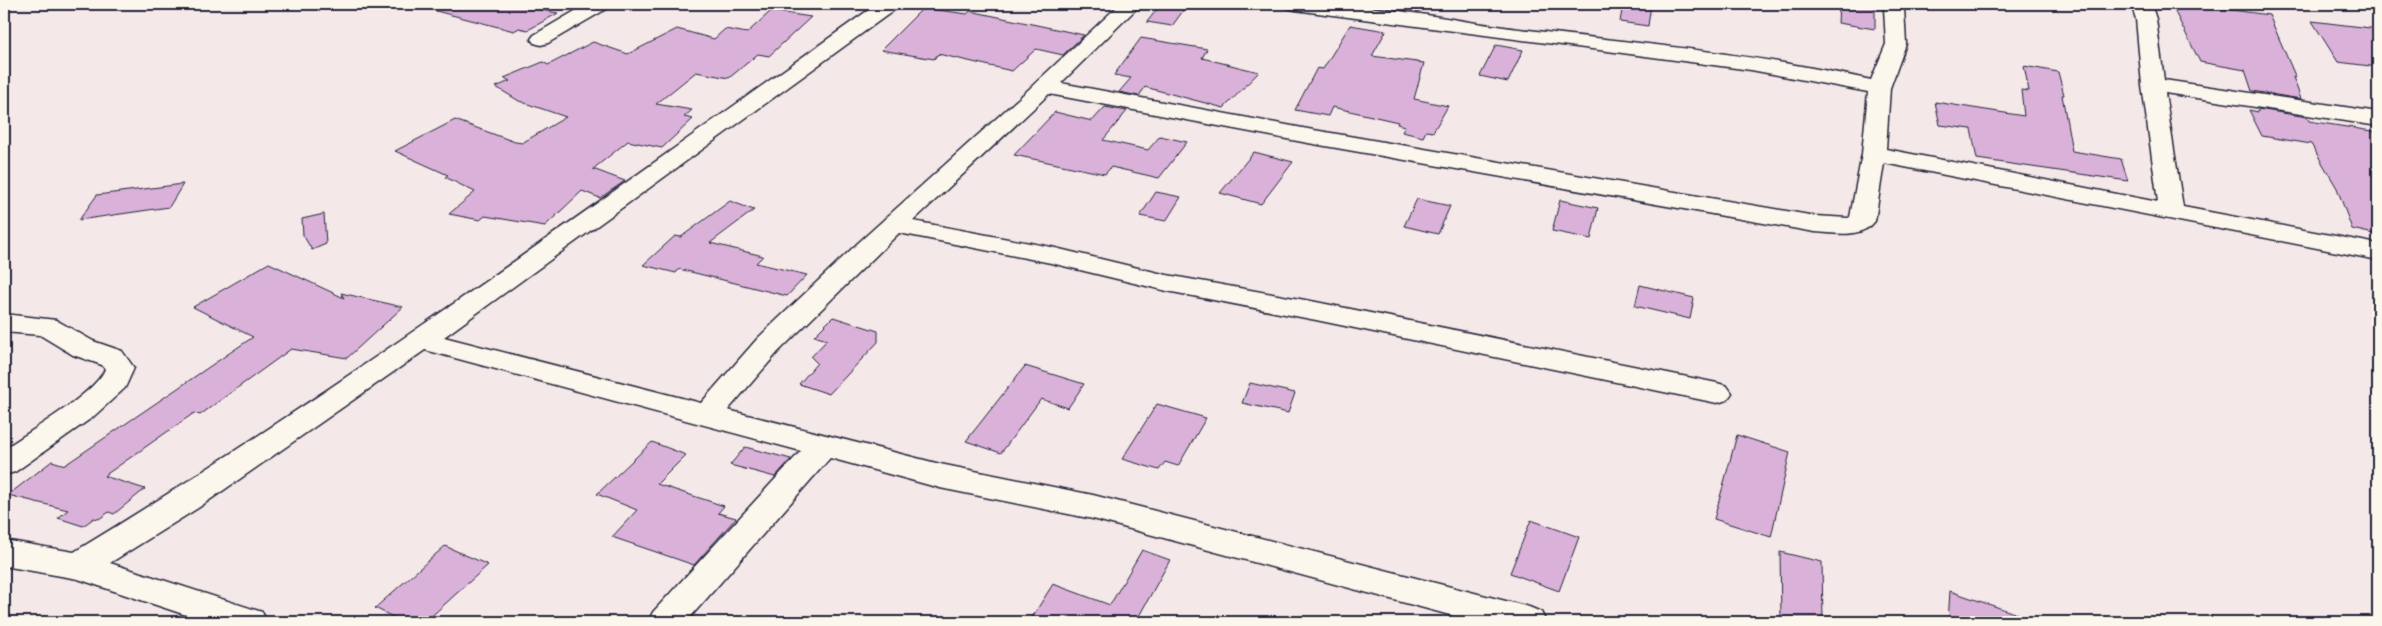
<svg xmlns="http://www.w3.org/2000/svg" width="2382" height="626" viewBox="0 0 2382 626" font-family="'Playpen Sans',sans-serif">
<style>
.building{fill:#dab2d9;stroke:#22223b}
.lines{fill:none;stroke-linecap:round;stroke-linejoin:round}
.minor-casing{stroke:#22223b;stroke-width:3}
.minor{fill:#fbf7ec;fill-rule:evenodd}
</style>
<rect width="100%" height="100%" fill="#f4e9e8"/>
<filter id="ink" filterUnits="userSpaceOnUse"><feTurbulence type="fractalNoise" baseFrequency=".02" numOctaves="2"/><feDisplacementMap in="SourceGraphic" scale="10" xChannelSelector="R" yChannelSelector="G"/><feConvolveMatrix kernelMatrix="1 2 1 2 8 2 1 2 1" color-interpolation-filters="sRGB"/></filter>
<g filter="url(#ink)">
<path class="building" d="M 436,4 L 508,4 L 558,13 L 528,30 L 519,28 L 514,31 L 436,11 Z
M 1161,4 L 1188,4 L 1172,26 L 1147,22 Z
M 1623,4 L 1651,4 L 1648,26 L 1620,22 Z
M 1839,4 L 1875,6 L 1875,29 L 1838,23 Z
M 2171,4 L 2187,4 L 2269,15 L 2296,78 L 2293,77 L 2301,99 L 2252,91 L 2245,70 L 2200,62 Z
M 923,8 L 967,14 L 970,11 L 1084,35 L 1063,55 L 1036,49 L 1012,71 L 938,54 L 934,59 L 881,50 Z
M 771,11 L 811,17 L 769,56 L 758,54 L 729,78 L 696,72 L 656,104 L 692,110 L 684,117 L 693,119 L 662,148 L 628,141 L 593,169 L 625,181 L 600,198 L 582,191 L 545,226 L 485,216 L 480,220 L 449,214 L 475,192 L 445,177 L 448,175 L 395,151 L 455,120 L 515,142 L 522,143 L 566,117 L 519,101 L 496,87 L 510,81 L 504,78 L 543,62 L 548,65 L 593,42 L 628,54 L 677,29 L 714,39 L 725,29 L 747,33 Z
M 2312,21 L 2378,29 L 2378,67 L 2338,62 Z
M 1350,25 L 1386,31 L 1372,56 L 1424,63 L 1414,99 L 1448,106 L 1433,132 L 1426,131 L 1423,137 L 1402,132 L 1405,126 L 1397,124 L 1398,122 L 1332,107 L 1328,116 L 1295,110 L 1317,68 L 1323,69 Z
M 1141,38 L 1207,49 L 1202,58 L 1259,72 L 1224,108 L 1145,87 L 1139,96 L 1119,92 L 1131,78 L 1114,75 Z
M 1496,45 L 1523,50 L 1508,82 L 1480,76 Z
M 2024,66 L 2058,72 L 2064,95 L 2062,95 L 2072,151 L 2121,159 L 2128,181 L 1977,159 L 1971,129 L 1940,125 L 1935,102 L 2024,116 L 2021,90 L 2029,91 Z
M 1105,107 L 1127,111 L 1103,140 L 1148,150 L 1160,136 L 1187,142 L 1159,178 L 1111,167 L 1105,174 L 1014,155 L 1055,112 L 1092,121 Z
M 2258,109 L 2307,117 L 2309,121 L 2378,132 L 2378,235 L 2352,229 L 2337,188 L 2311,144 L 2262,136 L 2249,110 L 2258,112 Z
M 1254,152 L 1293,162 L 1261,204 L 1220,193 Z
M 183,184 L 169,207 L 79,220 L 97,195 Z
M 1156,192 L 1181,197 L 1166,221 L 1140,216 Z
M 1417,199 L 1450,206 L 1438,234 L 1404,226 Z
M 1560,200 L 1598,208 L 1591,239 L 1552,231 Z
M 730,201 L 754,210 L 710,243 L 763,256 L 756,263 L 807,275 L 787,296 L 679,269 L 676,273 L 643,265 L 675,236 L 681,237 Z
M 324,214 L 326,244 L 312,250 L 303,235 L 302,219 Z
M 269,263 L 344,298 L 341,293 L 403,307 L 347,358 L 291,349 L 200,415 L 194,413 L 104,476 L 145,489 L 114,514 L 109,512 L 99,519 L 94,518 L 83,526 L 58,518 L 68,510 L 8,495 L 52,461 L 65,465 L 253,337 L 193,307 Z
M 1640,285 L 1694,298 L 1690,319 L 1635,306 Z
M 833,317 L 878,331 L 878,342 L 829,394 L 799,384 L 817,363 L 811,357 L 827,340 L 814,336 Z
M 1025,366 L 1084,384 L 1068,408 L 1041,399 L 1001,453 L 966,441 Z
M 1250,383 L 1295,393 L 1288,413 L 1242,403 Z
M 1157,404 L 1206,418 L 1178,466 L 1165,462 L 1159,470 L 1122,459 Z
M 1737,435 L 1790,452 L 1771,537 L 1714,519 Z
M 652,442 L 686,455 L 657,484 L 724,506 L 718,513 L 736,518 L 694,565 L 612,537 L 637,510 L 597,494 Z
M 745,447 L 791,459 L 775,477 L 730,465 Z
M 1531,520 L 1579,537 L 1559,591 L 1510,573 Z
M 445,546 L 488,565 L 425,622 L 418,622 L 409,618 L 403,622 L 375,608 Z
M 1142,550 L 1170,560 L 1139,616 L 1150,620 L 1149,622 L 1029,622 L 1053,584 L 1110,605 Z
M 1780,552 L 1822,562 L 1823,622 L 1798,622 L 1781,618 Z
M 1950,591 L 2032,619 L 2031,622 L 1948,622 Z"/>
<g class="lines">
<defs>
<path id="minor" d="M 587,4 L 611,4 L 608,8 L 548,43 L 541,45 L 534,43 L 531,39 L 534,35 Z
M 877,4 L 900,4 L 897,8 L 444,337 L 701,403 L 758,338 L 858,243 L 1028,90 L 1120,4 L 1141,4 L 1061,83 L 1308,129 L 1815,216 L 1848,218 L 1850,217 L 1862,154 L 1868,92 L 1751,70 L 1295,10 L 1288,8 L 1285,4 C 1360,0 1437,18 1511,28 C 1631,43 1753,53 1871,80 L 1886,44 L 1884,8 L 1886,4 L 1906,4 L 1904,8 L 1906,44 L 1890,88 L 1886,149 L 2158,202 L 2142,85 L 2136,19 L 2131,4 L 2151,4 L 2156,19 L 2164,80 L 2378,112 L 2378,126 L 2165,93 L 2183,207 L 2378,244 L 2378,260 L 1884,163 L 1875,221 C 1862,239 1834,233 1815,232 L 1308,143 L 1049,94 L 913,221 L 1051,247 L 1167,275 L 1316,302 L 1717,383 L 1727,386 L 1732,393 L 1727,400 L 1717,403 L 1316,320 L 1167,291 L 1051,263 L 899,233 L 778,352 L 728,410 L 940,464 L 1093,495 L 1529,607 L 1541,612 L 1546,622 L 1476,622 L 1093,519 L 940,488 L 830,458 L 686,622 L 648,622 L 653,612 L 801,451 L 425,350 L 198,508 L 110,563 L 262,612 L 267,622 L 207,622 L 78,579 L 4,566 L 4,540 L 74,552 C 351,384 613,191 877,4 Z
M 4,314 L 56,320 L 93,341 L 122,351 L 134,368 L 125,388 L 93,417 L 15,472 L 4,475 L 4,449 C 27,433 96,393 105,369 L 102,365 L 73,355 L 40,335 L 4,332 Z"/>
</defs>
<use href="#minor" class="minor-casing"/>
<use href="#minor" class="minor"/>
</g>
</g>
<rect width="2382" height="626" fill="none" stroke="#fbf7ec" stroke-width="20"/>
<rect x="10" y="10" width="2362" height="606" fill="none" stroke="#22223b" stroke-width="2" filter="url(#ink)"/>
</svg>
